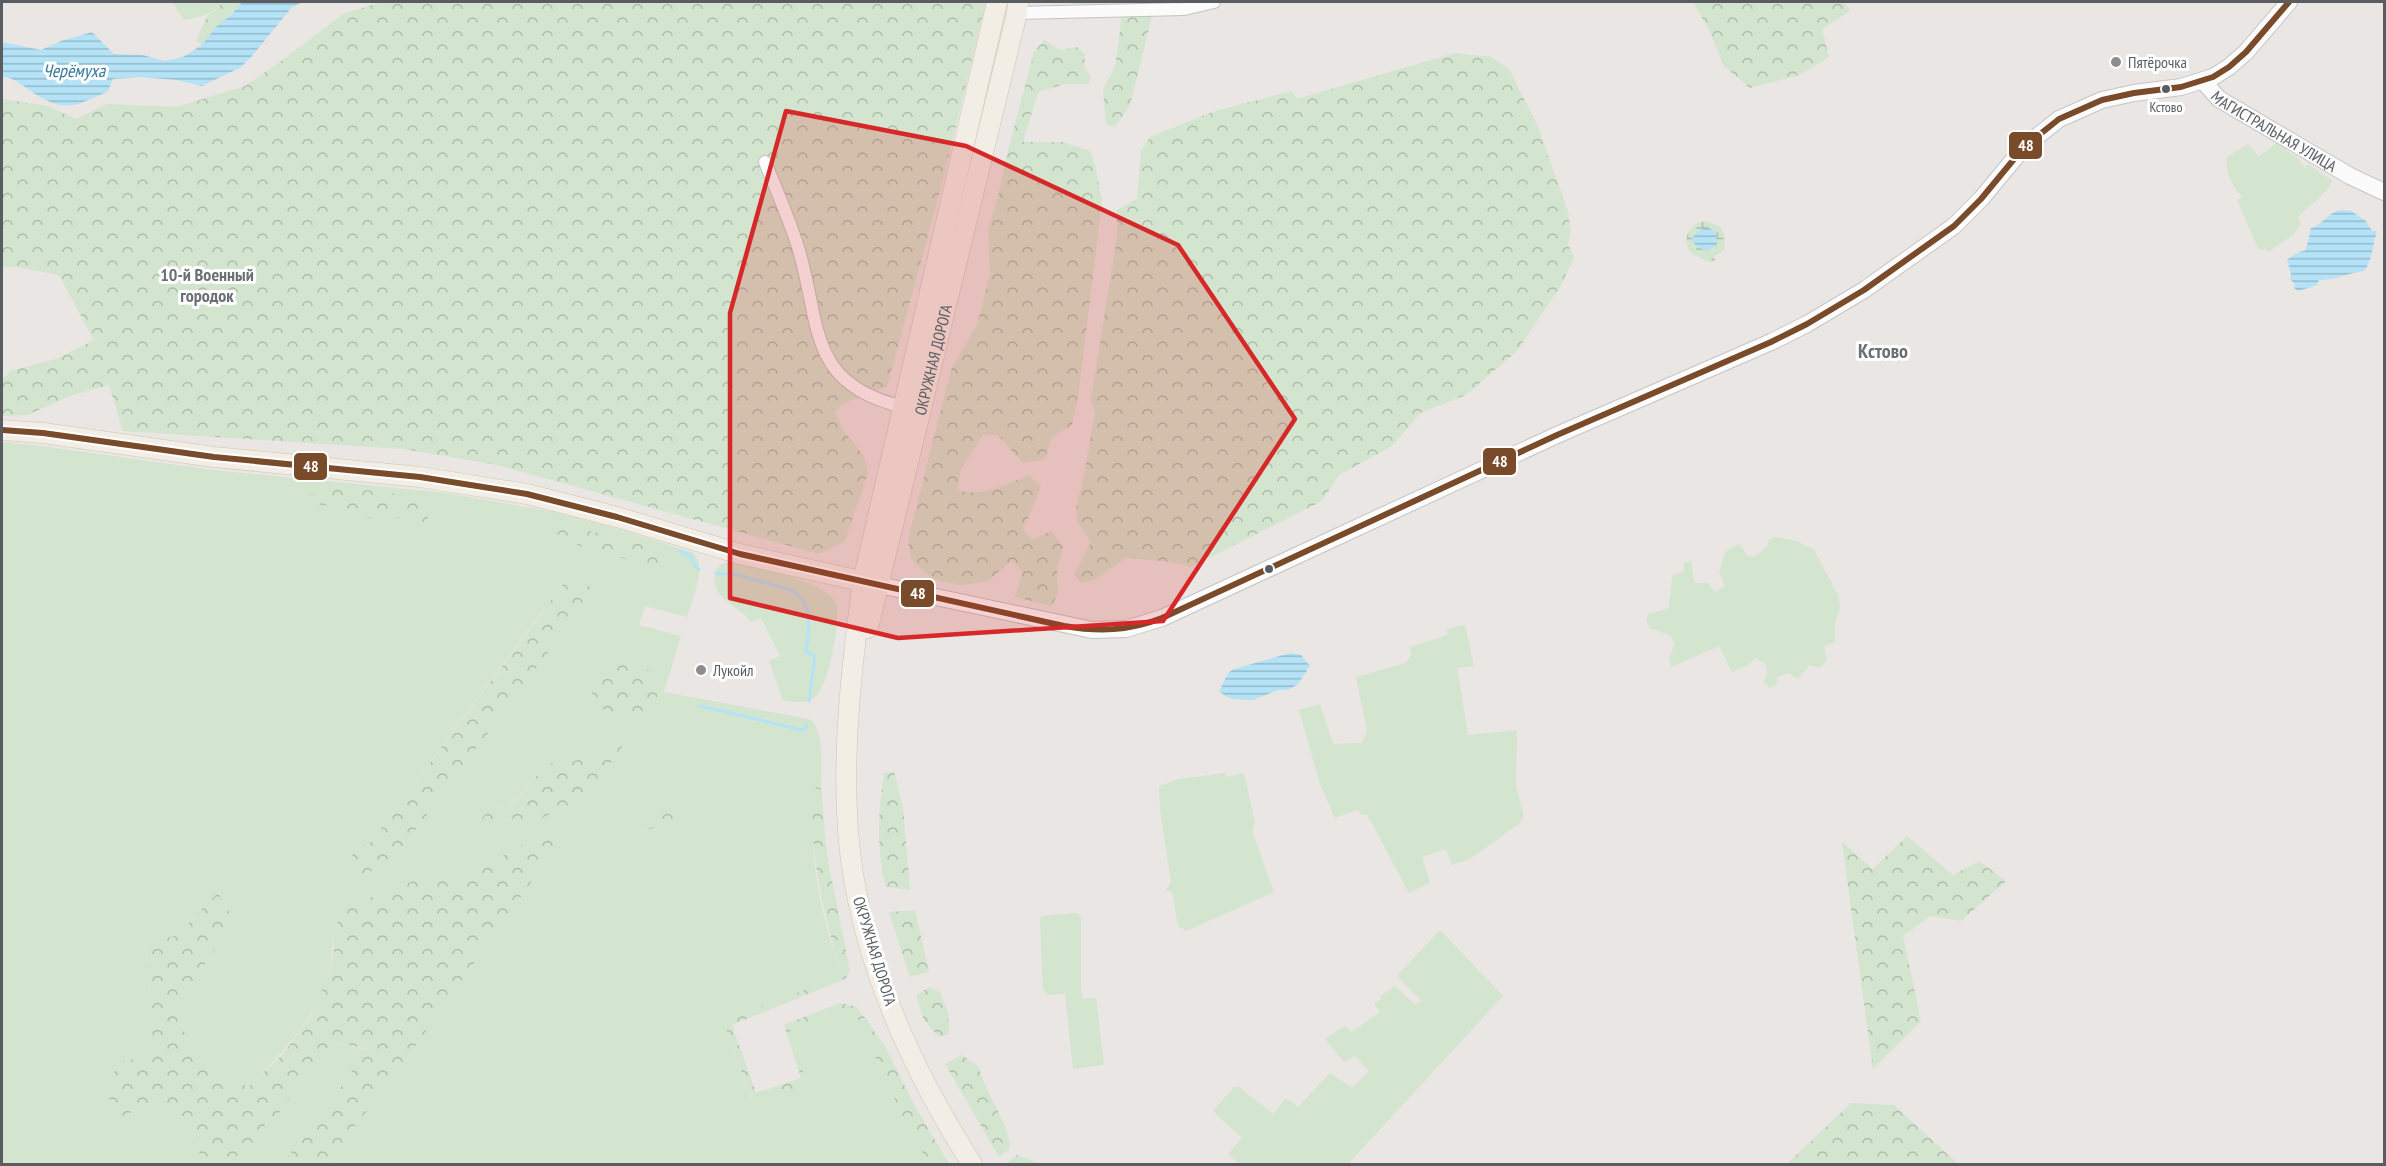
<svg xmlns="http://www.w3.org/2000/svg" width="2386" height="1166" viewBox="0 0 2386 1166" font-family="'PT Sans Narrow',sans-serif">
<style>
.green{fill:#d3e5ce;fill-rule:evenodd}
.forest{fill:url(#forest-crowns)}
.wetland{fill:url(#wetland-marsh)}
.water{fill:url(#water-rules)}
.lines{fill:none;stroke-linecap:round;stroke-linejoin:round}
.stream{stroke:#b4e2f6;stroke-width:3}
.street-casing{stroke:#c4c3c4;stroke-width:14}
.secondary-casing{stroke:#c5c5c5;stroke-width:18}
.primary-casing{stroke:#d1c3b1;stroke-width:21}
.street{stroke:#fcfbfb;stroke-width:12}
.secondary{stroke:#fcfbfb;stroke-width:16}
.primary{stroke:#f2eee6;stroke-width:20}
.bus-1-casing{stroke:#fff;stroke-width:10}
.bus-1{stroke:#7a4b2a;stroke-width:6}
.marked{fill:#d62828;fill-opacity:0.2;stroke:#d62828;stroke-width:4.5;stroke-linejoin:round}
.poi-dot{fill:#8b8d8e;stroke:#fff;stroke-width:2}
.bus-dot{fill:#595d61;stroke:#fff;stroke-width:2}
.labels{text-anchor:middle;stroke-width:6;stroke-linejoin:round;paint-order:stroke}
.bus-label{font-size:14px;fill:#595d61;stroke:#fff}
.poi-label{font-size:16px;fill:#595d61;stroke:#fff;text-anchor:start}
.street-label{font-size:16px;fill:#595d61;stroke:#fff}
.water-label{font-size:18px;font-style:italic;fill:#38779d;stroke:#fff}
.neighbourhood-label{font-size:18px;font-weight:bold;fill:#6a6f73;stroke:#fff}
.quarter-label{font-size:20px;font-weight:bold;fill:#6a6f73;stroke:#fff}
.line-badge{stroke:#fff;stroke-width:2}
.badge-label{font-size:16px;text-anchor:middle;font-weight:bold;fill:#fff}
</style>
<defs>
<pattern id="forest-crowns" width="20" height="18" patternUnits="userSpaceOnUse" patternTransform="scale(1.5)"><rect width="20" height="18" fill="#d3e5ce"/><path d="M2 6a3 3 0 1 1 6 0M12 15a3 3 0 1 1 6 0" fill="none" stroke="#aebdab"/></pattern>
<pattern id="wetland-marsh" width="20" height="14" patternUnits="userSpaceOnUse" patternTransform="scale(1.5)"><rect width="20" height="14" fill="#d3e5ce"/><path d="M1 5h8M5 5V1M11 12h8M15 12V8" fill="none" stroke="#aebdab"/></pattern>
<pattern id="water-rules" width="6" height="5" patternUnits="userSpaceOnUse" patternTransform="scale(1.5)"><rect width="6" height="5" fill="#b4e2f6"/><path d="M0 2.5h6" fill="none" stroke="#95bacb"/></pattern>
</defs>
<rect width="100%" height="100%" fill="#e9e6e3"/>
<path class="green" d="M 172,2 L 222,2 C 213,15 200,17 184,20 Z
M 2276,143 L 2299,159 L 2304,168 L 2308,164 L 2333,181 C 2324,196 2310,205 2298,217 L 2301,224 L 2293,235 L 2268,252 L 2265,249 L 2260,250 L 2256,244 L 2237,200 L 2243,197 C 2233,189 2224,169 2227,157 L 2248,144 L 2259,157 Z
M 2,442 L 41,446 L 213,470 L 447,493 L 554,512 L 616,528 L 694,553 C 707,569 692,599 687,617 L 645,606 L 639,625 L 681,636 L 664,692 L 809,719 C 825,727 821,771 821,788 L 816,787 C 815,809 813,831 814,853 C 816,895 829,935 841,975 L 724,1023 L 752,1101 L 807,1084 L 789,1029 L 842,1009 L 858,1019 L 909,1130 L 929,1164 L 326,1164 L 405,1061 L 558,844 L 555,839 L 514,847 L 493,864 L 445,881 L 419,879 L 332,933 C 338,996 290,1046 248,1087 L 203,1063 L 178,1021 L 187,990 L 213,952 L 237,925 L 218,893 L 191,920 L 180,935 L 145,943 L 152,1014 L 145,1031 L 147,1045 L 159,1051 L 151,1059 L 123,1116 L 155,1102 L 178,1105 L 196,1150 L 236,1157 L 252,1143 L 263,1127 L 280,1112 L 324,1049 L 339,1043 L 367,1050 L 328,1106 L 282,1164 L 2,1164 ZM 582,576 L 592,590 L 567,627 L 391,863 L 353,879 L 357,848 L 371,842 L 543,610 ZM 623,730 L 540,819 L 521,817 L 498,822 L 490,808 L 509,806 L 549,762 L 557,766 L 581,759 L 596,757 ZM 705,801 L 708,807 L 673,822 L 633,834 Z
M 1775,537 L 1796,541 L 1814,550 L 1838,595 L 1840,608 L 1835,623 L 1835,642 L 1824,646 L 1827,661 L 1819,668 L 1810,665 L 1797,679 L 1789,673 L 1777,677 L 1777,684 L 1770,688 L 1763,682 L 1767,674 L 1766,665 L 1756,658 L 1746,666 L 1732,672 L 1719,646 L 1671,667 L 1669,658 L 1675,644 L 1670,635 L 1650,628 L 1646,620 L 1649,614 L 1669,608 L 1672,576 L 1684,571 L 1684,563 L 1691,561 L 1694,583 L 1708,583 L 1715,592 L 1725,586 L 1719,572 L 1726,551 L 1739,544 L 1748,556 L 1754,557 L 1767,547 L 1769,540 Z
M 733,562 C 759,569 822,579 836,603 C 841,619 829,687 815,697 C 807,704 793,702 783,700 L 769,661 L 780,656 L 761,618 L 751,622 C 739,605 710,599 715,574 C 717,564 723,563 733,562 Z
M 1465,625 L 1474,666 L 1457,668 L 1468,735 L 1517,730 L 1516,785 L 1524,817 L 1520,823 L 1470,859 L 1452,865 L 1446,849 L 1422,857 L 1430,883 L 1409,893 L 1367,814 L 1362,815 L 1358,810 L 1335,818 L 1320,784 L 1299,710 L 1320,704 L 1333,744 L 1362,743 L 1367,731 L 1356,677 L 1406,663 L 1411,655 L 1410,647 L 1447,635 L 1447,629 Z
M 1225,773 L 1227,777 L 1244,773 L 1255,823 L 1252,831 L 1274,892 L 1186,931 L 1178,926 L 1172,891 L 1165,891 L 1171,882 L 1160,810 L 1159,786 L 1179,779 Z
M 1077,913 L 1081,918 L 1081,991 L 1083,999 L 1096,998 L 1104,1065 L 1073,1069 L 1065,994 L 1048,995 L 1043,989 L 1040,919 L 1042,916 Z
M 1440,930 L 1503,996 L 1348,1164 L 1240,1164 L 1228,1154 L 1242,1138 L 1213,1111 L 1234,1087 L 1238,1086 L 1273,1114 L 1285,1099 L 1292,1101 L 1298,1107 L 1330,1073 L 1352,1088 L 1369,1071 L 1355,1056 L 1344,1062 L 1325,1039 L 1345,1026 L 1352,1032 L 1380,1012 L 1374,1003 L 1381,999 L 1380,996 L 1395,986 L 1415,1005 L 1421,1000 L 1397,976 Z"/>
<path class="forest" d="M 222,2 L 242,2 C 229,17 214,29 202,45 L 196,41 L 208,15 L 217,9 Z
M 381,2 L 986,2 L 943,180 L 887,387 L 842,404 L 835,412 L 844,431 L 864,456 L 868,473 L 845,541 L 819,554 L 497,465 L 404,449 L 123,431 L 109,385 L 70,396 L 27,415 L 2,416 L 2,380 L 10,371 L 56,359 L 94,340 L 59,275 L 16,267 L 2,267 L 2,99 L 48,106 L 76,119 L 107,104 L 177,107 L 245,86 L 284,59 L 343,14 Z
M 1050,2 L 1156,2 L 1156,3 L 1079,4 Z
M 1693,2 L 1844,2 L 1850,11 L 1822,29 L 1829,57 L 1799,75 L 1750,88 L 1724,66 L 1709,30 Z
M 1122,16 L 1152,16 L 1130,105 L 1115,127 L 1106,124 L 1103,90 L 1115,67 Z
M 1044,40 L 1060,50 L 1078,47 L 1085,54 L 1084,66 L 1091,77 L 1088,84 L 1065,84 L 1038,92 L 1023,142 L 1063,142 L 1090,151 L 1095,165 L 1102,201 L 1078,397 L 1072,425 L 1052,437 L 1045,459 L 1023,463 L 998,435 L 983,435 L 961,469 L 957,490 C 983,498 1004,485 1029,475 L 1041,487 L 1023,530 L 1032,540 L 1051,531 L 1063,546 L 1057,570 L 1058,593 L 1052,606 L 1015,597 L 1023,572 L 1012,560 L 988,581 L 962,585 L 934,580 L 911,559 L 908,540 L 951,370 L 977,325 L 990,274 L 988,230 L 999,193 L 1006,158 L 1034,52 Z
M 1455,53 L 1491,57 L 1509,69 L 1538,127 L 1568,212 L 1571,231 L 1568,244 L 1574,258 L 1560,287 L 1516,352 L 1466,395 L 1420,413 L 1392,446 L 1339,475 L 1322,501 L 1191,567 C 1171,560 1149,561 1127,557 L 1096,579 L 1081,583 L 1074,574 L 1091,542 L 1077,521 L 1076,508 L 1083,480 L 1095,413 L 1091,399 L 1117,237 L 1117,210 L 1137,199 L 1141,151 L 1150,137 L 1215,111 L 1292,91 L 1297,99 Z
M 323,487 L 389,492 L 424,506 L 428,518 L 424,522 L 385,515 L 373,519 L 342,508 L 303,502 L 304,495 L 319,494 Z
M 551,523 L 659,546 L 667,559 L 661,565 L 594,553 L 549,530 Z
M 582,576 L 592,590 L 567,627 L 391,863 L 353,879 L 344,868 L 357,848 L 371,842 L 568,578 Z
M 606,659 C 629,660 663,664 657,697 L 634,723 L 614,716 L 589,701 Z
M 623,729 L 632,729 L 629,737 L 587,796 L 540,819 L 525,823 L 520,817 L 498,822 L 484,833 L 475,828 L 490,808 L 510,806 L 549,762 L 557,766 L 581,759 L 596,757 Z
M 894,772 L 903,808 L 910,890 L 886,887 C 876,848 878,813 884,773 Z
M 816,787 L 821,788 L 827,856 L 850,971 L 845,979 L 732,1025 L 756,1093 L 801,1078 L 784,1025 L 840,1003 L 857,1007 L 884,1045 L 915,1106 L 949,1164 L 929,1164 L 909,1130 L 858,1019 L 842,1009 L 789,1029 L 807,1084 L 753,1102 L 724,1023 L 841,975 C 828,926 815,880 813,829 C 813,814 811,801 816,787 Z
M 705,800 L 708,807 L 673,822 L 633,834 L 629,826 Z
M 1907,836 L 1953,875 L 1979,861 L 2006,881 L 1961,921 L 1930,916 L 1903,936 L 1921,1021 L 1873,1069 L 1842,842 L 1873,869 Z
M 556,838 L 558,844 L 405,1061 L 326,1164 L 282,1164 L 328,1106 L 367,1049 L 339,1043 L 324,1049 L 280,1112 L 263,1127 L 252,1143 L 236,1157 L 205,1158 L 196,1150 L 177,1105 L 155,1102 L 123,1116 L 108,1098 L 109,1078 L 124,1060 L 151,1059 L 159,1051 L 147,1045 L 145,1031 L 152,1014 L 145,942 L 180,935 L 191,920 L 218,893 L 237,925 L 213,952 L 187,990 L 178,1021 L 203,1063 L 248,1087 L 283,1054 L 311,1016 L 329,974 L 334,952 L 332,933 L 346,907 L 419,879 L 445,881 L 493,864 L 514,847 Z
M 915,910 L 929,972 L 910,977 L 889,912 Z
M 929,987 L 940,992 L 948,1012 L 949,1034 L 939,1037 L 924,1020 L 916,996 Z
M 962,1055 L 979,1067 C 985,1094 1009,1122 1010,1149 L 999,1157 L 945,1064 Z
M 1851,1103 L 1894,1105 L 1958,1164 L 1787,1164 Z
M 1017,1155 L 1040,1164 L 1006,1164 Z"/>
<path class="wetland" d="M 1705,221 L 1719,226 L 1725,235 L 1724,250 L 1714,256 L 1715,260 L 1712,263 L 1692,254 C 1681,240 1688,224 1705,221 Z"/>
<path class="water" d="M 242,2 L 303,2 L 292,7 L 252,56 L 241,67 L 202,86 L 177,80 L 140,77 L 113,79 L 108,91 C 73,108 63,113 29,90 C 21,84 14,78 4,77 L 2,79 L 2,42 L 41,50 L 61,41 L 92,32 L 114,54 L 143,55 L 164,61 L 183,57 L 202,45 L 215,28 L 231,15 Z
M 2341,210 L 2351,211 L 2366,221 L 2372,231 L 2377,231 C 2372,246 2373,258 2364,271 C 2348,273 2335,280 2319,280 L 2317,285 L 2298,291 L 2294,288 L 2295,284 L 2290,279 L 2291,273 L 2287,260 L 2297,253 L 2306,250 L 2311,228 C 2323,225 2328,212 2341,210 Z
M 1705,228 L 1709,228 L 1716,233 L 1717,245 C 1709,253 1696,251 1692,239 L 1697,232 Z
M 1290,653 L 1301,655 L 1310,666 L 1298,684 L 1288,690 L 1278,690 L 1253,700 L 1232,699 L 1219,692 L 1228,673 L 1234,669 Z"/>
<g class="lines">
<path class="stream" d="M 679,551 L 691,556 L 694,565 L 699,569
M 716,573 L 738,575 L 791,590 C 814,603 809,630 806,652 L 815,656 L 809,701
M 700,706 L 802,730 L 806,728 L 806,724"/>
<defs>
<path id="street" d="M 1017,13 L 1184,9 L 1214,2
M 765,162 C 776,189 788,216 797,244 C 822,321 804,384 904,407"/>
<g id="secondary">
<path id="s1" d="M 2203,81 L 2219,99 L 2350,176 L 2384,192"/>
<path d="M 879,585 L 1092,630 L 1126,629 L 1162,618 L 1557,435 L 1771,342 L 1807,324 L 1864,290 L 1954,226 L 1981,199 L 2024,147 L 2059,119 L 2102,100 L 2134,93 L 2181,87 L 2213,77 L 2229,67 L 2246,52 L 2289,2"/>
</g>
<g id="primary">
<path d="M 2,430 L 43,433 L 214,457 L 420,477 L 527,494 L 617,517 L 740,554 L 879,585"/>
<path id="s2" d="M 868,628 L 1017,13 L 1018,2"/>
<path d="M 972,1164 C 909,1065 857,950 848,831 C 842,748 852,663 863,581 L 997,2"/>
</g>
</defs>
<use href="#street" class="street-casing"/>
<use href="#secondary" class="secondary-casing"/>
<use href="#primary" class="primary-casing"/>
<use href="#street" class="street"/>
<use href="#secondary" class="secondary"/>
<use href="#primary" class="primary"/>
<defs>
<path id="bus-1" d="M 2,430 L 43,433 L 214,457 L 420,477 L 527,494 L 617,517 L 740,554 L 1064,626 C 1099,632 1129,631 1162,618 L 1557,435 L 1771,342 L 1807,324 L 1864,290 L 1954,226 L 1981,199 L 2024,147 L 2059,119 L 2102,100 L 2134,93 L 2181,87 L 2213,77 L 2229,67 L 2246,52 L 2289,2"/>
</defs>
<use href="#bus-1" class="bus-1-casing"/>
<use href="#bus-1" class="bus-1"/>
</g>
<path class="marked" d="M 786,111 L 966,146 L 1178,245 L 1295,419 L 1163,621 L 898,638 L 730,598 L 730,313 Z"/>
<g class="poi-dot">
<circle cx="2116" cy="62" r="6"/>
<circle cx="701" cy="670" r="6"/>
</g>
<g class="bus-dot">
<circle cx="2166" cy="89" r="5"/>
<circle cx="1269" cy="569" r="5"/>
</g>
<g class="labels">
<g class="bus-label">
<text x="2166" y="112">Кстово</text>
</g>
<g class="poi-label">
<text x="2128" y="68">Пятёрочка</text>
<text x="713" y="676">Лукойл</text>
</g>
<g class="street-label">
<text dy="6" stroke="none"><textPath href="#s1" startOffset="88">МАГИСТРАЛЬНАЯ УЛИЦА</textPath></text>
<text dy="6" stroke="none"><textPath href="#s2" startOffset="276">ОКРУЖНАЯ ДОРОГА</textPath></text>
<text transform="translate(875 951) rotate(73)" y="6">ОКРУЖНАЯ ДОРОГА</text>
</g>
<g class="water-label">
<text x="74" y="77">Черёмуха</text>
</g>
<g class="neighbourhood-label">
<text x="207" y="281">10-й Военный<tspan x="207" dy="21">городок</tspan></text>
</g>
<g class="quarter-label">
<text x="1883" y="358">Кстово</text>
</g>
</g>
<g class="line-badge">
<rect x="2008" y="131" width="35" height="29" rx="6" fill="#7a4b2a"/>
<rect x="1482" y="447" width="35" height="29" rx="6" fill="#7a4b2a"/>
<rect x="293" y="452" width="35" height="29" rx="6" fill="#7a4b2a"/>
<rect x="900" y="579" width="35" height="29" rx="6" fill="#7a4b2a"/>
</g>
<g class="badge-label">
<text x="2026" y="151">48</text>
<text x="1500" y="467">48</text>
<text x="311" y="472">48</text>
<text x="918" y="599">48</text>
</g>
<rect width="2386" height="1166" fill="none" stroke="#595d61" stroke-width="6"/>
</svg>
